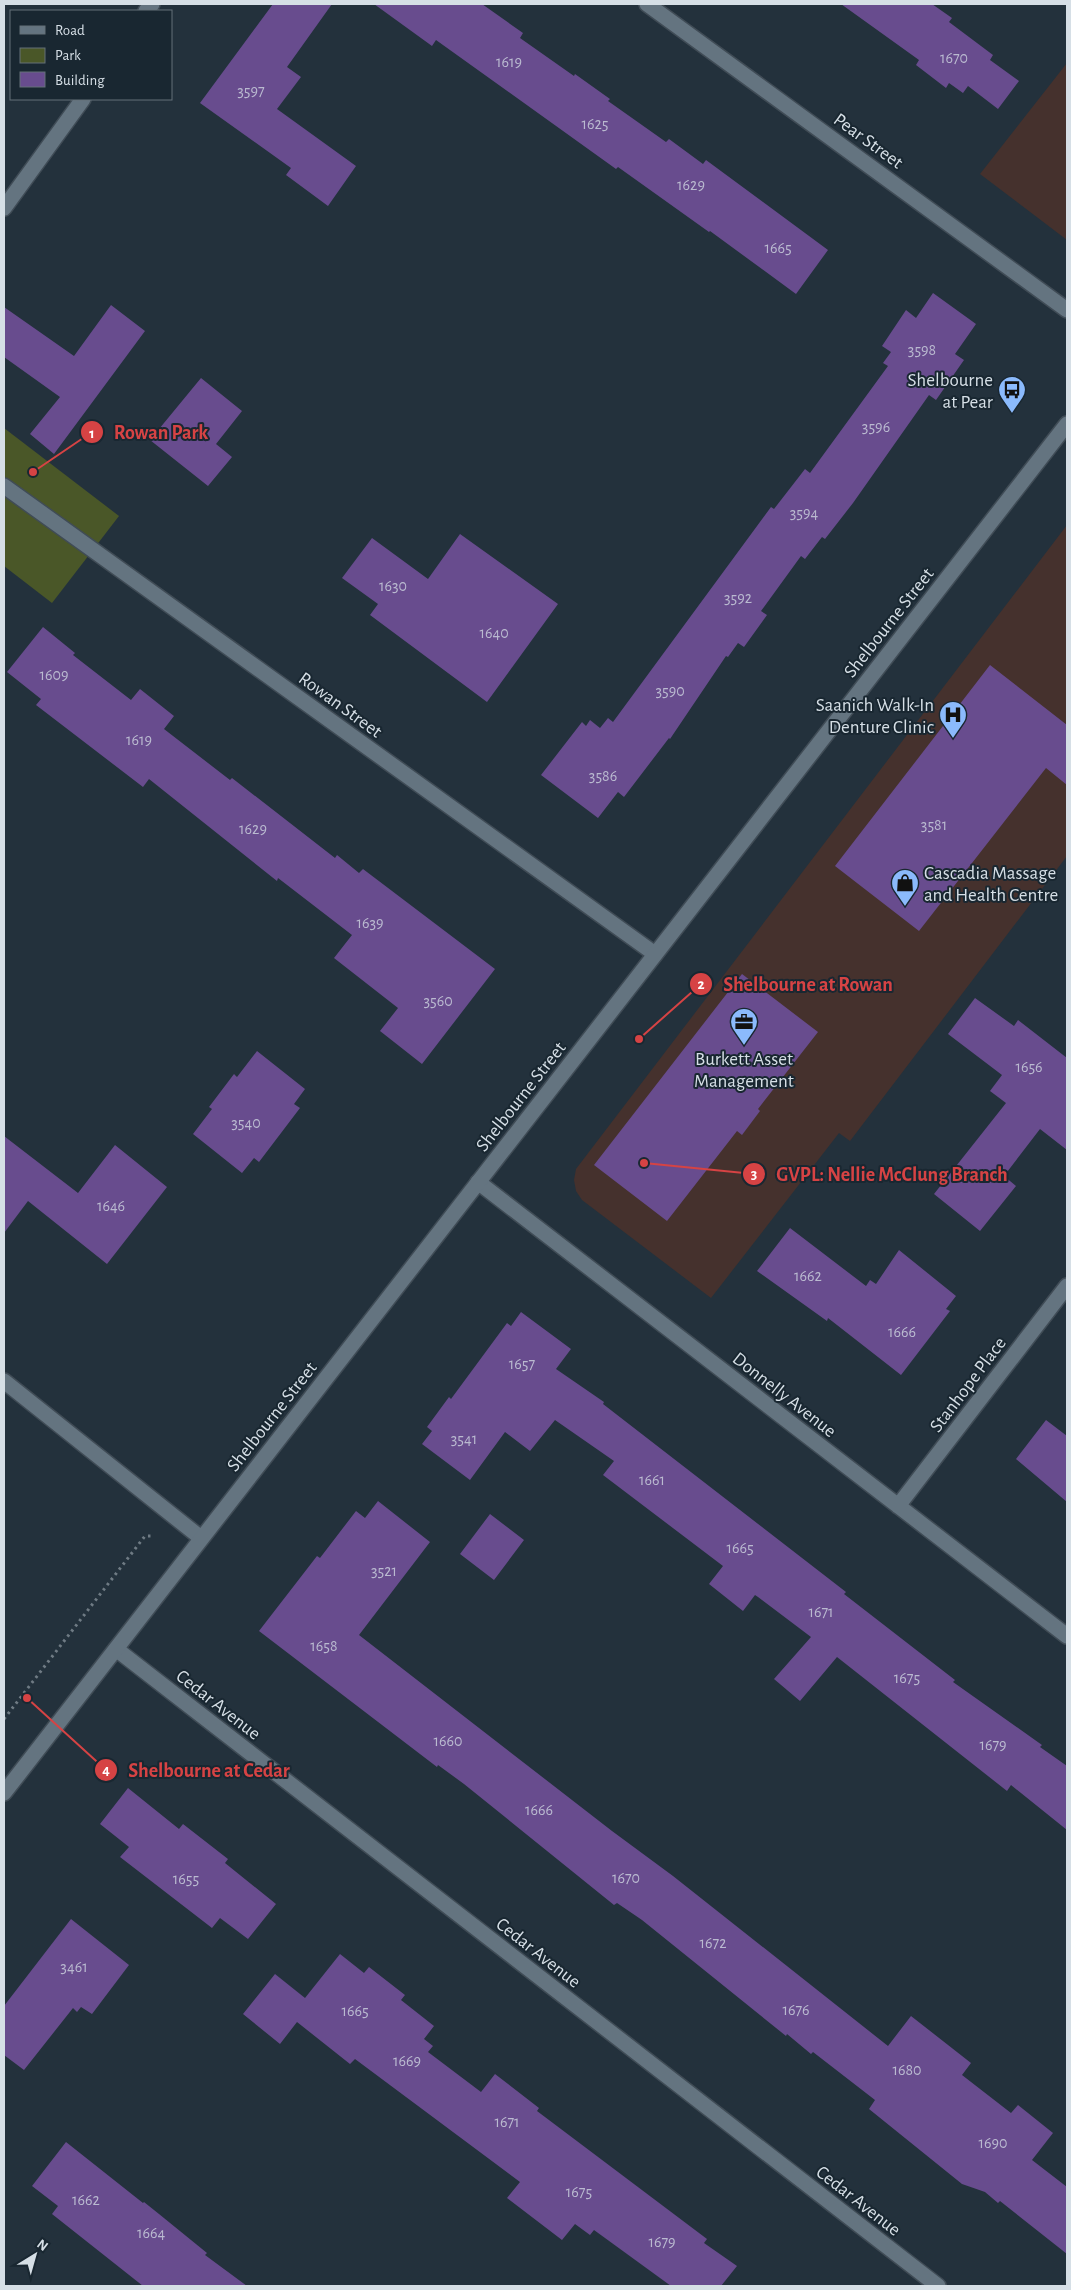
<svg xmlns="http://www.w3.org/2000/svg" width="1071" height="2290" viewBox="0 0 1071 2290" font-family="'Alegreya Sans',sans-serif">
<style>
.commercial{fill:#45312d}
.green{fill:#4a5728}
.building{fill:#684c8e}
.lines{fill:none;stroke-linecap:round;stroke-linejoin:round}
.street-casing{stroke:#404c56;stroke-width:18}
.secondary-casing{stroke:#404c56;stroke-width:18}
.path{stroke:#6f7b84;stroke-width:3;stroke-dasharray:2.5 4;stroke-linecap:butt}
.street{stroke:#647480;stroke-width:15}
.secondary{stroke:#647480;stroke-width:15}
.labels{text-anchor:middle;stroke-width:4;stroke-linejoin:round;paint-order:stroke}
.number-label{font-size:16px;fill:#babad0}
.street-label{font-size:19px;fill:#d6dfe6;stroke:#192731}
.poi-label{font-size:19px;fill:#d6dfe6;stroke:#192731;text-anchor:end}
.leader{fill:none;stroke:#d64344;stroke-width:2}
.callout-dot{fill:#d64344;stroke:#192731;stroke-width:2}
.mark-label{font-size:15px;text-anchor:middle;font-weight:bold;fill:#fff}
.callout-label{font-size:20px;text-anchor:middle;font-weight:bold;fill:#d64344;stroke:#192731;stroke-width:4;stroke-linejoin:round;paint-order:stroke}
</style>
<rect width="100%" height="100%" fill="#23313c"/>
<path class="commercial" d="M 1067,63 L 1067,240 L 980,174 Z
M 1067,525 L 1067,856 L 850,1141 L 839,1133 L 711,1298 L 582,1200 L 576,1191 L 574,1180 L 576,1169 Z"/>
<path class="green" d="M 4,428 L 119,516 L 52,603 L 4,566 Z"/>
<path class="building" d="M 273,4 L 332,4 L 287,67 L 301,77 L 277,109 L 356,166 L 328,206 L 286,175 L 291,168 L 200,103 Z
M 374,4 L 482,4 L 523,33 L 520,38 L 574,76 L 575,74 L 610,99 L 608,101 L 666,142 L 669,139 L 703,164 L 706,160 L 828,250 L 796,294 L 710,231 L 709,232 L 618,167 L 616,169 L 436,40 L 432,46 Z
M 841,4 L 932,4 L 952,18 L 949,22 L 993,55 L 990,60 L 1019,81 L 998,109 L 968,86 L 963,93 L 949,83 L 946,88 L 916,65 L 919,60 Z
M 933,293 L 976,324 L 955,354 L 964,360 L 936,400 L 929,395 L 853,503 L 825,539 L 822,537 L 805,559 L 801,556 L 761,611 L 767,615 L 744,647 L 738,643 L 728,657 L 726,656 L 670,739 L 669,738 L 624,797 L 618,792 L 598,818 L 541,775 L 582,722 L 586,726 L 590,720 L 600,728 L 608,718 L 613,722 L 771,507 L 774,509 L 805,469 L 810,473 L 888,366 L 883,363 L 891,352 L 882,346 L 906,310 L 916,318 Z
M 111,305 L 145,331 L 54,454 L 30,434 L 60,397 L 4,357 L 4,307 L 74,356 Z
M 201,378 L 242,411 L 216,444 L 232,457 L 208,486 L 150,440 Z
M 460,534 L 558,604 L 487,702 L 370,615 L 378,604 L 342,578 L 372,538 L 428,579 Z
M 43,627 L 75,653 L 73,655 L 131,700 L 140,689 L 174,716 L 164,729 L 230,780 L 232,778 L 335,858 L 337,855 L 359,873 L 363,869 L 495,969 L 422,1064 L 380,1031 L 398,1008 L 334,958 L 352,935 L 278,878 L 277,881 L 149,779 L 143,787 L 36,705 L 41,699 L 7,672 Z
M 990,665 L 1067,725 L 1067,785 L 1046,768 L 919,931 L 835,866 Z
M 742,974 L 818,1032 L 758,1109 L 760,1111 L 742,1135 L 737,1131 L 667,1221 L 594,1165 Z
M 975,998 L 1014,1026 L 1018,1020 L 1067,1058 L 1067,1150 L 1040,1129 L 1004,1176 L 1016,1186 L 980,1231 L 934,1194 L 1006,1103 L 990,1091 L 1002,1075 L 948,1034 Z
M 257,1051 L 305,1089 L 294,1104 L 300,1108 L 259,1162 L 254,1158 L 242,1173 L 193,1134 L 212,1109 L 209,1107 L 234,1074 L 237,1077 Z
M 4,1136 L 78,1193 L 115,1145 L 167,1187 L 107,1264 L 28,1201 L 4,1233 Z
M 790,1228 L 866,1286 L 870,1280 L 876,1284 L 899,1250 L 956,1296 L 946,1309 L 950,1311 L 901,1375 L 828,1318 L 827,1321 L 757,1271 Z
M 521,1312 L 571,1349 L 556,1369 L 604,1402 L 603,1404 L 846,1592 L 844,1594 L 955,1680 L 953,1682 L 1042,1745 L 1040,1747 L 1067,1766 L 1067,1830 L 1011,1785 L 1007,1791 L 837,1657 L 800,1701 L 774,1679 L 811,1637 L 758,1597 L 755,1595 L 743,1611 L 709,1584 L 723,1566 L 603,1475 L 614,1461 L 555,1420 L 530,1451 L 505,1432 L 470,1480 L 422,1444 L 432,1431 L 427,1427 L 449,1397 L 451,1399 L 507,1323 L 511,1326 Z
M 1046,1420 L 1067,1436 L 1067,1502 L 1016,1459 Z
M 378,1501 L 430,1542 L 359,1635 L 612,1831 L 673,1876 L 888,2046 L 911,2016 L 971,2063 L 962,2075 L 1011,2113 L 1018,2105 L 1053,2133 L 1032,2160 L 1067,2187 L 1067,2254 L 1000,2201 L 998,2203 L 985,2192 L 962,2184 L 869,2109 L 875,2100 L 813,2052 L 811,2054 L 787,2034 L 786,2036 L 642,1920 L 617,1903 L 614,1905 L 464,1784 L 438,1765 L 437,1767 L 259,1631 L 317,1556 L 320,1558 L 356,1511 L 365,1518 Z
M 490,1514 L 524,1540 L 494,1580 L 460,1554 Z
M 128,1788 L 179,1829 L 183,1824 L 228,1859 L 225,1863 L 276,1904 L 248,1939 L 220,1918 L 212,1928 L 120,1857 L 129,1847 L 100,1824 Z
M 71,1919 L 129,1965 L 92,2014 L 81,2007 L 77,2012 L 73,2008 L 24,2070 L 4,2055 L 4,2006 Z
M 340,1954 L 364,1973 L 369,1967 L 405,1995 L 401,2000 L 434,2026 L 424,2039 L 433,2046 L 428,2052 L 481,2092 L 495,2074 L 539,2108 L 537,2111 L 707,2239 L 704,2243 L 737,2266 L 721,2286 L 671,2286 L 594,2230 L 590,2235 L 575,2224 L 562,2240 L 507,2198 L 520,2182 L 355,2059 L 350,2064 L 297,2022 L 280,2044 L 243,2014 L 275,1974 L 305,1998 Z
M 66,2142 L 143,2203 L 144,2202 L 159,2214 L 207,2253 L 205,2255 L 247,2286 L 143,2286 L 52,2214 L 58,2206 L 32,2186 Z"/>
<g class="lines">
<defs>
<path id="street" d="M 647,4 L 1067,310
M 146,11 L 152,4
M 4,208 L 83,99
M 4,486 L 655,954
M 478,1182 L 1067,1636
M 4,1381 L 201,1538
M 898,1506 L 1067,1286
M 116,1649 L 938,2286"/>
<path id="secondary" d="M 4,1793 L 1067,424"/>
</defs>
<use href="#street" class="street-casing"/>
<use href="#secondary" class="secondary-casing"/>
<path class="path" d="M 4,1719 L 145,1536 L 153,1536"/>
<use href="#street" class="street"/>
<use href="#secondary" class="secondary"/>
</g>
<defs>
<symbol id="bus-pin" viewBox="-11 -11 22 30"><path d="M0 17L-7.5 6A9.5 9.5 0 1 1 7.5 6Z" fill="#8bbafc" stroke="#192731"/><path d="M-5-6H5V4H4V6H2V4H-2V6H-4V4H-5ZM-3.5-4V0h7V-4ZM-3.5 1.2v1.5H-2V1.2ZM2 1.2v1.5H3.5V1.2Z" fill="#111"/></symbol>
<symbol id="hospital-pin" viewBox="-11 -11 22 30"><path d="M0 17L-7.5 6A9.5 9.5 0 1 1 7.5 6Z" fill="#8bbafc" stroke="#192731"/><path d="M-5-5h3v3.5h4V-5h3V5h-3V1.5h-4V5h-3Z" fill="#111"/></symbol>
<symbol id="shop-pin" viewBox="-11 -11 22 30"><path d="M0 17L-7.5 6A9.5 9.5 0 1 1 7.5 6Z" fill="#8bbafc" stroke="#192731"/><path d="M-5-2.5h2.3a2.7 3.5 0 0 1 5.4 0H5L5.5 6h-11ZM-1.5-2.5h3a1.5 2.3 0 0 0-3 0Z" fill="#111"/></symbol>
<symbol id="office-pin" viewBox="-11 -11 22 30"><path d="M0 17L-7.5 6A9.5 9.5 0 1 1 7.5 6Z" fill="#8bbafc" stroke="#192731"/><path d="M-6-3h4V-5.5h4V-3h4V5H-6ZM-1-4.5V-3h2v-1.5ZM-6 0V1H6V0Z" fill="#111"/></symbol>
</defs>
<g fill-rule="evenodd">
<use href="#bus-pin" x="996" y="374" width="32" height="43"/>
<use href="#hospital-pin" x="937" y="699" width="32" height="43"/>
<use href="#shop-pin" x="889" y="867" width="32" height="43"/>
<use href="#office-pin" x="728" y="1006" width="32" height="43"/>
</g>
<g class="labels">
<g class="number-label">
<text x="954" y="63">1670</text>
<text x="509" y="67">1619</text>
<text x="251" y="96">3597</text>
<text x="595" y="129">1625</text>
<text x="691" y="190">1629</text>
<text x="778" y="253">1665</text>
<text x="922" y="355">3598</text>
<text x="876" y="432">3596</text>
<text x="804" y="518">3594</text>
<text x="393" y="591">1630</text>
<text x="738" y="603">3592</text>
<text x="494" y="638">1640</text>
<text x="54" y="680">1609</text>
<text x="670" y="696">3590</text>
<text x="139" y="745">1619</text>
<text x="603" y="781">3586</text>
<text x="934" y="830">3581</text>
<text x="253" y="834">1629</text>
<text x="370" y="928">1639</text>
<text x="438" y="1006">3560</text>
<text x="1029" y="1072">1656</text>
<text x="246" y="1128">3540</text>
<text x="111" y="1211">1646</text>
<text x="808" y="1281">1662</text>
<text x="902" y="1337">1666</text>
<text x="522" y="1369">1657</text>
<text x="464" y="1444">3541</text>
<text x="652" y="1485">1661</text>
<text x="740" y="1553">1665</text>
<text x="384" y="1576">3521</text>
<text x="821" y="1617">1671</text>
<text x="324" y="1651">1658</text>
<text x="907" y="1683">1675</text>
<text x="448" y="1746">1660</text>
<text x="993" y="1750">1679</text>
<text x="539" y="1815">1666</text>
<text x="626" y="1883">1670</text>
<text x="186" y="1884">1655</text>
<text x="713" y="1948">1672</text>
<text x="74" y="1972">3461</text>
<text x="796" y="2015">1676</text>
<text x="355" y="2016">1665</text>
<text x="407" y="2066">1669</text>
<text x="907" y="2075">1680</text>
<text x="507" y="2127">1671</text>
<text x="993" y="2148">1690</text>
<text x="579" y="2197">1675</text>
<text x="86" y="2205">1662</text>
<text x="151" y="2238">1664</text>
<text x="662" y="2247">1679</text>
</g>
<g class="street-label">
<text transform="translate(869 140) rotate(36)" y="7">Pear Street</text>
<text transform="translate(888 622) rotate(-52)" y="7">Shelbourne Street</text>
<text transform="translate(341 704) rotate(36)" y="7">Rowan Street</text>
<text transform="translate(520 1096) rotate(-52)" y="7">Shelbourne Street</text>
<text transform="translate(967 1384) rotate(-53)" y="7">Stanhope Place</text>
<text transform="translate(785 1394) rotate(38)" y="7">Donnelly Avenue</text>
<text transform="translate(271 1416) rotate(-52)" y="7">Shelbourne Street</text>
<text transform="translate(219 1704) rotate(38)" y="7">Cedar Avenue</text>
<text transform="translate(539 1952) rotate(38)" y="7">Cedar Avenue</text>
<text transform="translate(859 2200) rotate(38)" y="7">Cedar Avenue</text>
</g>
<g class="poi-label">
<text x="993" y="386">Shelbourne<tspan x="993" dy="22">at Pear</tspan></text>
<text x="934" y="711">Saanich Walk-In<tspan x="934" dy="22">Denture Clinic</tspan></text>
<text x="924" y="879" text-anchor="start">Cascadia Massage<tspan x="924" dy="22">and Health Centre</tspan></text>
<text x="744" y="1065" text-anchor="middle">Burkett Asset<tspan x="744" dy="22">Management</tspan></text>
</g>
</g>
<path class="leader" d="M33 472L92 432M639 1039L701 984M644 1163L754 1174M27 1698L106 1770"/>
<g class="callout-dot">
<circle cx="33" cy="472" r="5"/>
<circle cx="639" cy="1039" r="5"/>
<circle cx="644" cy="1163" r="5"/>
<circle cx="27" cy="1698" r="5"/>
<circle cx="92" cy="432" r="12"/>
<circle cx="701" cy="984" r="12"/>
<circle cx="754" cy="1174" r="12"/>
<circle cx="106" cy="1770" r="12"/>
</g>
<g class="mark-label">
<text x="92" y="438">1</text>
<text x="701" y="989">2</text>
<text x="754" y="1179">3</text>
<text x="106" y="1775">4</text>
</g>
<g class="callout-label">
<text x="161" y="439">Rowan Park</text>
<text x="808" y="991">Shelbourne at Rowan</text>
<text x="892" y="1181">GVPL: Nellie McClung Branch</text>
<text x="209" y="1777">Shelbourne at Cedar</text>
</g>
<rect width="1071" height="2290" fill="none" stroke="#d6dfe6" stroke-width="10"/>
<rect x="10" y="10" width="162" height="90" fill="#192731" stroke="#657179"/>
<rect x="20" y="26" width="25" height="8" fill="#647480" stroke="#657179"/>
<text x="55" y="35" font-size="15" fill="#d6dfe6">Road</text>
<rect x="20" y="48" width="25" height="15" fill="#4a5728" stroke="#657179"/>
<text x="55" y="60" font-size="15" fill="#d6dfe6">Park</text>
<rect x="20" y="72" width="25" height="15" fill="#684c8e" stroke="#657179"/>
<text x="55" y="85" font-size="15" fill="#d6dfe6">Building</text>
<g transform="translate(35 2255) rotate(37)" stroke="#192731" stroke-width="4" paint-order="stroke">
<path d="M0-4L9 19L0 12L-9 19Z" fill="#d6dfe6"/>
<text y="-8" font-size="14" font-weight="bold" text-anchor="middle" fill="#d6dfe6">N</text>
</g>
</svg>
